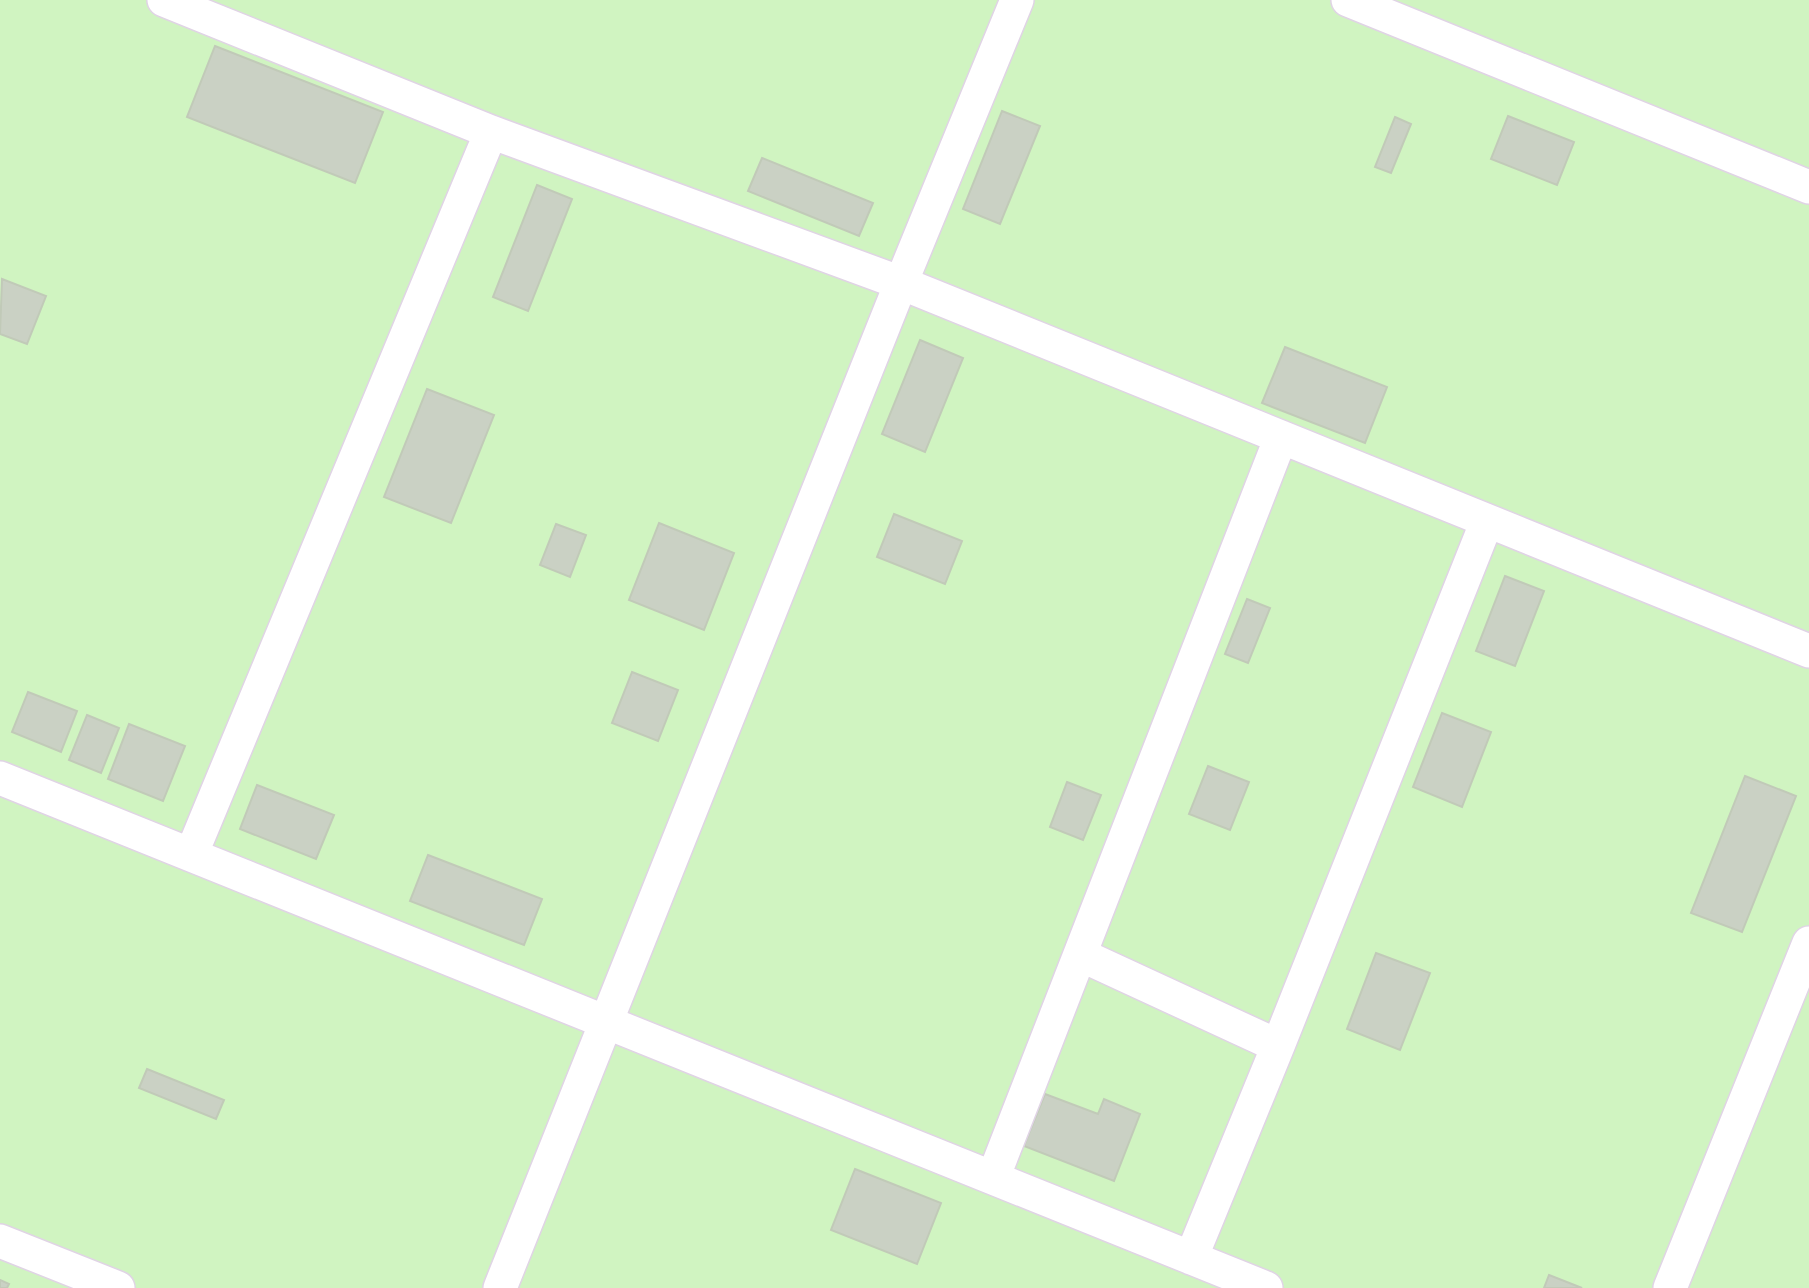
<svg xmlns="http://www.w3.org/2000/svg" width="1809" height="1288" viewBox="0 0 1809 1288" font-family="Cabin,sans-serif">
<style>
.sand{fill:#d0f4c1}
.building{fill:#cad1c4;stroke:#c1cab8;stroke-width:2}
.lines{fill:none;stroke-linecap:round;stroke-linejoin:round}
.minor-casing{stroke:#e0d4e5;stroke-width:36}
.minor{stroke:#fff;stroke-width:33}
</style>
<rect width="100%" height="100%" fill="#e8eedf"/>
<path class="sand" d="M 0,0 L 1809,0 L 1809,1288 L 0,1288 Z"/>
<path class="building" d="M 215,46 L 383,112 L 355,183 L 187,117 Z
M 1002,111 L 1040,126 L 1000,224 L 963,209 Z
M 1508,116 L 1574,142 L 1557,185 L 1491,159 Z
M 1395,117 L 1411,124 L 1391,173 L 1375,167 Z
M 762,158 L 873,203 L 859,236 L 748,191 Z
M 537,185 L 572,199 L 528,311 L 493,297 Z
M 2,279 L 46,296 L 27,344 L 0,334 Z
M 920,340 L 963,358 L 925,452 L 882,434 Z
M 1285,347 L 1387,387 L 1365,443 L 1262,403 Z
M 427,389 L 494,415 L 451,523 L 384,497 Z
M 894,514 L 962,541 L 945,584 L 877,557 Z
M 659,523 L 734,553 L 704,630 L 629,600 Z
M 556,524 L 586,535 L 570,577 L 540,565 Z
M 1505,576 L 1544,591 L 1515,666 L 1476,651 Z
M 1247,599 L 1270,608 L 1248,663 L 1225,654 Z
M 632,672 L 678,690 L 658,741 L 612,723 Z
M 28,692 L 77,711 L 61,752 L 12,732 Z
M 1442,713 L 1491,732 L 1462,807 L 1413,787 Z
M 87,715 L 119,728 L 101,773 L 69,760 Z
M 129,724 L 185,746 L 163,801 L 108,779 Z
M 1208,766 L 1249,782 L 1230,830 L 1189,814 Z
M 1745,776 L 1796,796 L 1742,932 L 1691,913 Z
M 1067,782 L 1101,795 L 1083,840 L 1050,827 Z
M 257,785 L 334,815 L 316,859 L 240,829 Z
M 428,855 L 542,899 L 524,945 L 410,901 Z
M 1376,953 L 1430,973 L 1400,1050 L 1347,1029 Z
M 147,1069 L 224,1100 L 216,1119 L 139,1088 Z
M 1045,1094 L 1098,1114 L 1104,1099 L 1140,1114 L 1114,1181 L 1024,1146 Z
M 855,1169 L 941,1203 L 917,1264 L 831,1230 Z
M 1549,1275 L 1582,1288 L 1544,1288 Z
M 0,1280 L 9,1284 L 7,1288 L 0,1288 Z"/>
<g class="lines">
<defs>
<path id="minor" d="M 164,0 L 491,132 L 901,283 L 1809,651
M 1348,0 L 1809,187
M 0,778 L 1266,1288
M 191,855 L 491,132
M 1081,955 L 1278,1046
M 993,1178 L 1281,437
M 0,1241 L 118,1288
M 1191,1258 L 1278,1046 L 1487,521
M 500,1288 L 901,283 L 1017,0
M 1670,1288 L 1809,943"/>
</defs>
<use href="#minor" class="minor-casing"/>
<use href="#minor" class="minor"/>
</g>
</svg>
